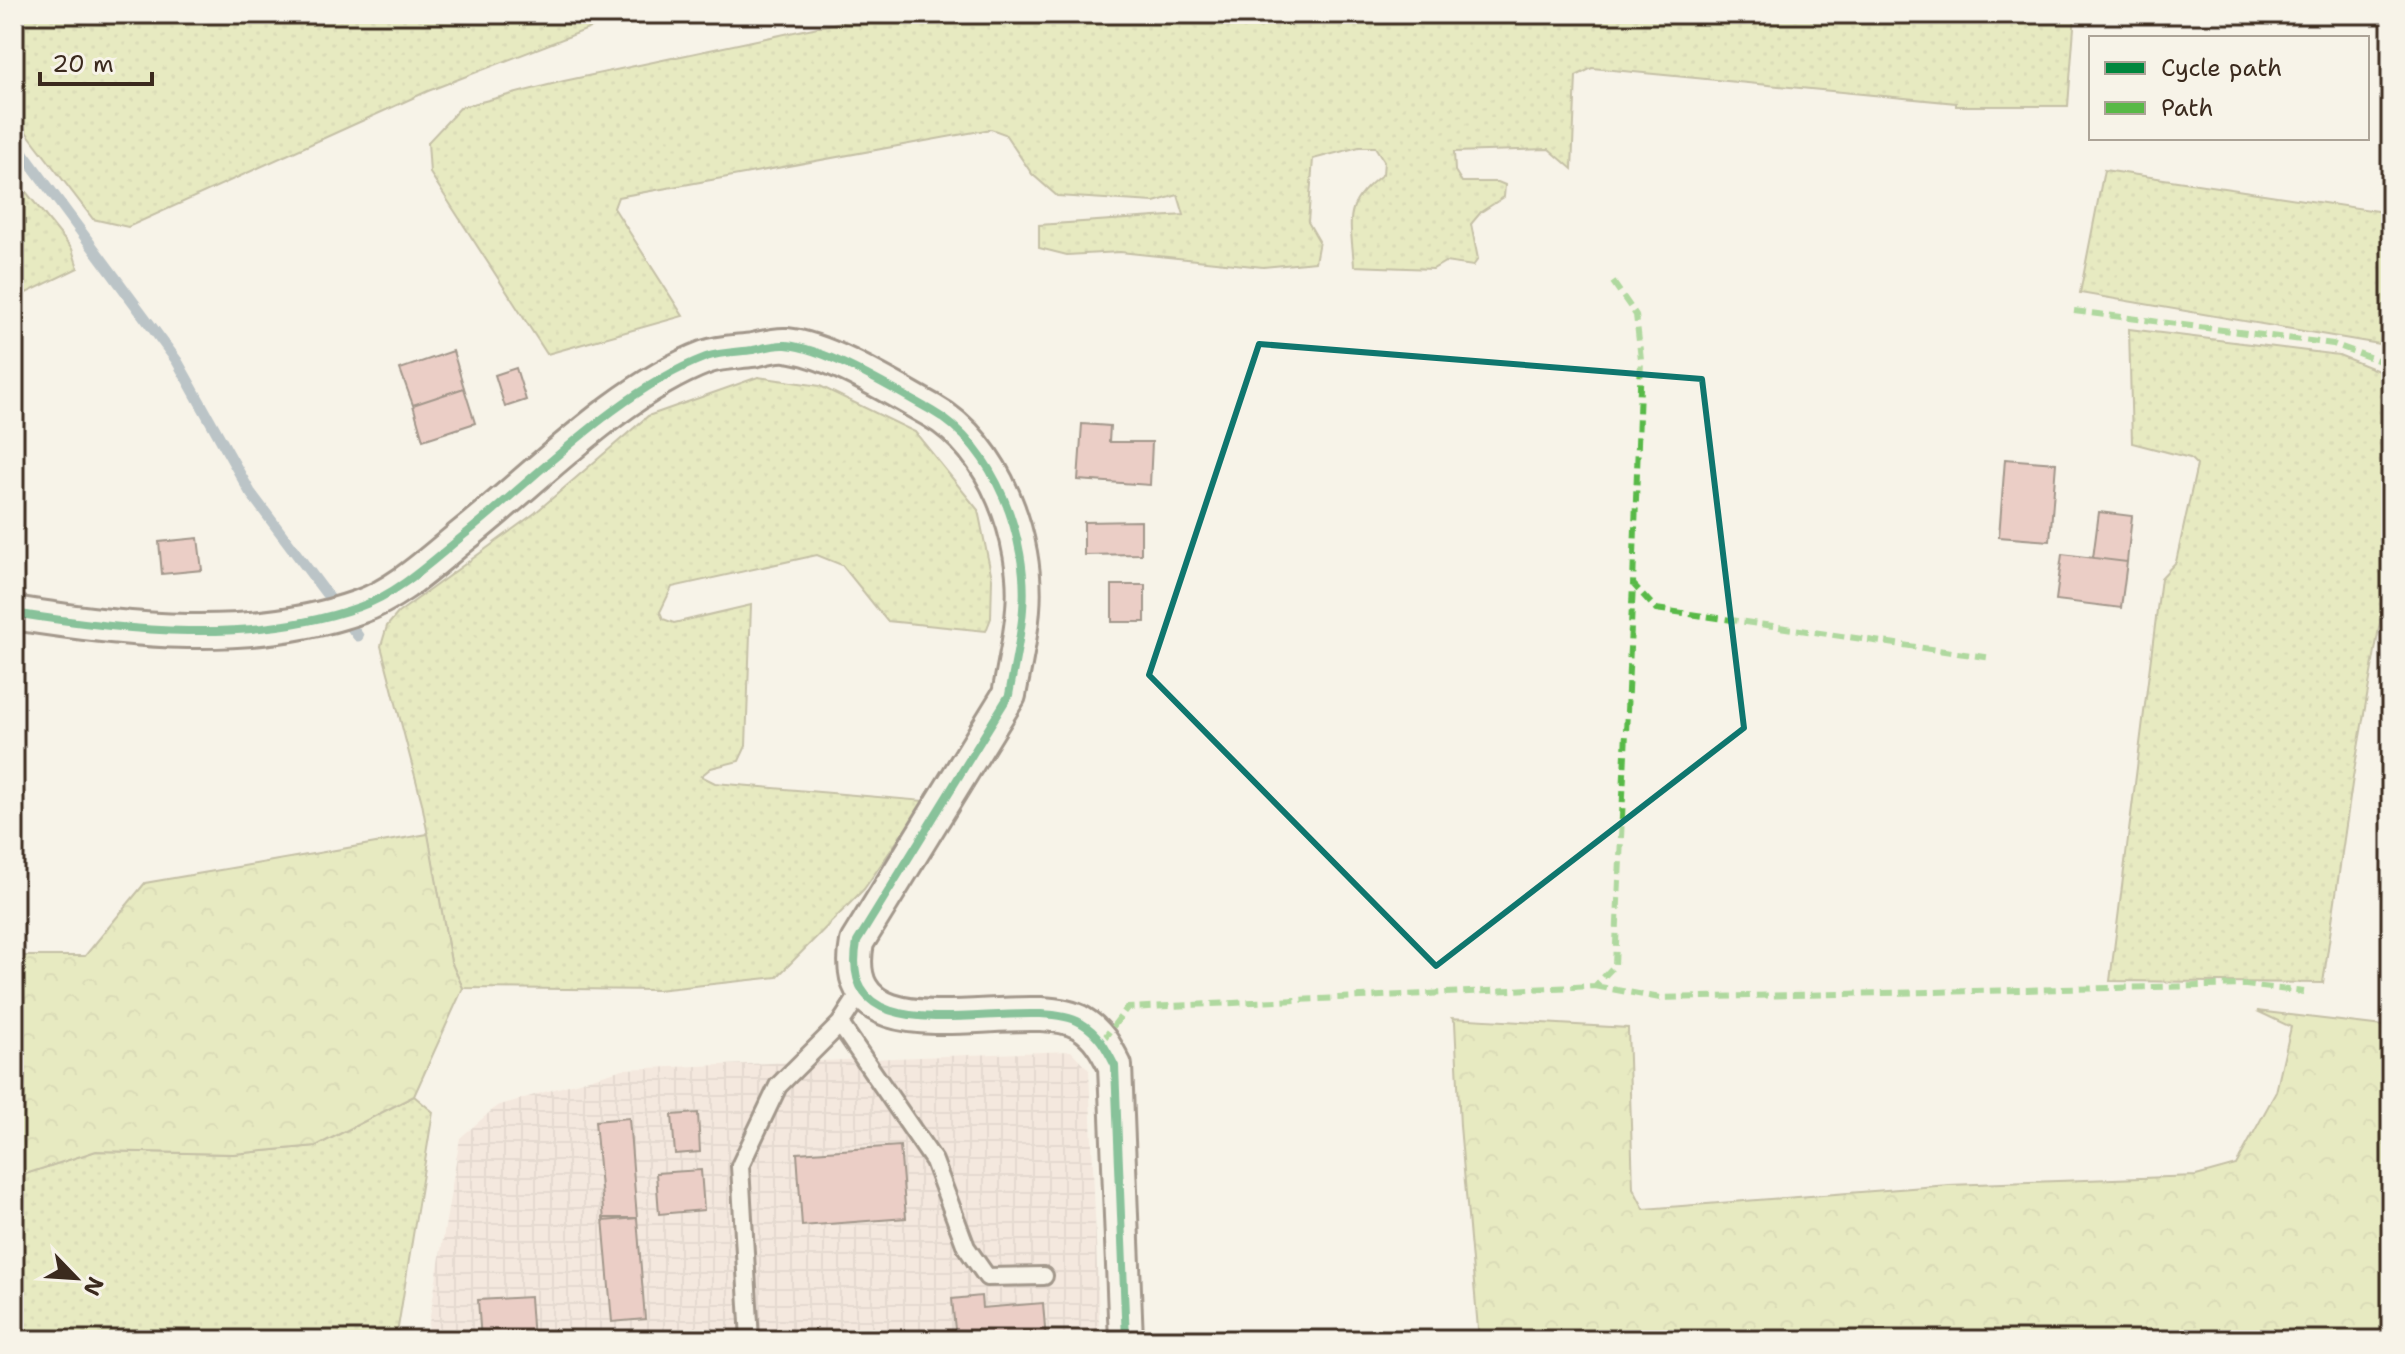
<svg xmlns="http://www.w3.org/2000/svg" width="2405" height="1354" viewBox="0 0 2405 1354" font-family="'Shantell Sans',sans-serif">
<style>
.industrial{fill:url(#industrial-grid)}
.grass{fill:url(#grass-dots);stroke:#878458;stroke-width:2}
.forest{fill:url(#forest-crowns);stroke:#878458;stroke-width:2}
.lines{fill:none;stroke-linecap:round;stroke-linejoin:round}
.stream{stroke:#728da0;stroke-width:11}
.building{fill:#dca29d;stroke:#3b2a1e;stroke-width:2}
.service-casing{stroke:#3b2a1e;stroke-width:22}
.minor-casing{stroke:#3b2a1e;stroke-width:38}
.service{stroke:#f7f3e8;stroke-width:16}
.minor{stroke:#f7f3e8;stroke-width:32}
.quiet{stroke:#58b947;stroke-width:6;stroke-dasharray:12 6;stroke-linecap:butt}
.cycleway-casing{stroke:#f7f3e8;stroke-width:13}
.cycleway{stroke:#00873e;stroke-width:8}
.marked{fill:none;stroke:#0f766e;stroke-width:6;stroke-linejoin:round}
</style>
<defs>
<pattern id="industrial-grid" width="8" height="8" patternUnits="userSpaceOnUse" patternTransform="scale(2)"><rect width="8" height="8" fill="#efdbd2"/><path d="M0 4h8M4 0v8" fill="none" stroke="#cebcb4"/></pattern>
<pattern id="grass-dots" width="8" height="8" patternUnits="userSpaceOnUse" patternTransform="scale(2)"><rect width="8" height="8" fill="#d3df92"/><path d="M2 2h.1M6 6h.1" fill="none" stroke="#b6c07d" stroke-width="1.8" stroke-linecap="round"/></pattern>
<pattern id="forest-crowns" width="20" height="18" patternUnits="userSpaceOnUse" patternTransform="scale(2)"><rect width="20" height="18" fill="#d3df92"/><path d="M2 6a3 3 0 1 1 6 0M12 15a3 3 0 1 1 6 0" fill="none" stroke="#b6c07d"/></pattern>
</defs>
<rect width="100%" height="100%" fill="#f7f3e8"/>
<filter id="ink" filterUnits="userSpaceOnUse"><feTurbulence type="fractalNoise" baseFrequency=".0125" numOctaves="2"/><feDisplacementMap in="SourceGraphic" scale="16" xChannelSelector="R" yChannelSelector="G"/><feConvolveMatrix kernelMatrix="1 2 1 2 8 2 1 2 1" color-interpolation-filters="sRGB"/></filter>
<g filter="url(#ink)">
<path class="industrial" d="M 1071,1051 L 1089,1070 L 1100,1340 L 426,1340 L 460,1138 L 497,1106 L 623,1069 Z"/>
<path class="grass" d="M 14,14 L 627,14 L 428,91 L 128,227 L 93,219 L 14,116 Z
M 879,14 L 2075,14 L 2068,106 L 1956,106 L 1956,103 L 1592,68 L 1576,76 L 1572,169 L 1549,149 L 1454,152 L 1455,171 L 1462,182 L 1498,182 L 1505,185 L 1504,197 L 1481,212 L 1471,224 L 1478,259 L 1473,266 L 1445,262 L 1433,269 L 1354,266 C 1351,219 1341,206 1383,174 L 1384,161 L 1375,147 L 1359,147 L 1313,159 L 1308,222 L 1319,241 L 1315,262 L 1263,267 L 1120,252 L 1067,255 L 1039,248 L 1039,225 L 1184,215 L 1178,195 L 1154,202 L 1057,196 L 1032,174 L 1005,134 L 991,129 L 618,197 L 614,208 L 683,316 L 547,354 L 430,173 L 428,142 L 461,107 L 564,81 Z
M 2104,170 L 2391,213 L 2391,346 L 2080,293 Z
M 14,177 L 72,249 L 78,268 L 14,299 Z
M 2129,329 L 2339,355 L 2391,376 L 2391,559 L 2353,777 L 2323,983 L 2110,981 L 2161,578 L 2176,562 L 2197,465 L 2190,458 L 2132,443 Z
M 758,377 L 820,386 L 915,432 L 978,510 L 992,578 L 991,618 L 986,631 L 887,621 L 842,565 L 817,555 L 672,587 L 660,612 L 663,619 L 674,623 L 751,605 L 746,746 L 739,761 L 711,768 L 701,776 L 715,783 L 925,801 L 864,889 L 777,977 L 657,990 L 463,988 L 451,962 L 422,803 L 381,646 L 387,626 L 398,613 L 535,513 L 648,416 Z
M 414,1096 L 433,1112 L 396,1340 L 14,1340 L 14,1183 L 19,1176 L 96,1151 L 233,1154 L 316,1146 Z"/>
<path class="forest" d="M 428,834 L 451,962 L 463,988 L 414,1096 L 316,1146 L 233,1154 L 96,1151 L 19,1176 L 14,1183 L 14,956 L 85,956 L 145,883 Z
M 2257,1011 L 2391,1027 L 2391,1340 L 1479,1340 L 1460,1126 L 1455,1022 L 1452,1018 L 1628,1028 L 1633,1188 L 1644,1209 L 1949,1185 L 2196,1176 L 2236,1165 L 2276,1092 L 2291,1027 Z"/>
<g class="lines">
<path class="stream" d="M 14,141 L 177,361 L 250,492 L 358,636"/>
</g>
<path class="building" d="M 453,351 L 464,388 L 413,405 L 400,369 Z
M 516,368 L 526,400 L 505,407 L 495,375 Z
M 464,388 L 475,423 L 423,440 L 413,405 Z
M 1082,424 L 1110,426 L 1109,442 L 1152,442 L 1150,485 L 1078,480 Z
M 2005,459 L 2056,463 L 2050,541 L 1999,537 Z
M 2099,512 L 2132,516 L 2127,562 L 2093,558 Z
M 1141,521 L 1141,554 L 1084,555 L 1084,522 Z
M 198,538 L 202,570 L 162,574 L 159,542 Z
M 2062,554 L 2127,562 L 2121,608 L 2056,600 Z
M 1112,585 L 1145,585 L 1145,622 L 1112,622 Z
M 2389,869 L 2391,869 L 2391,926 L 2382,926 Z
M 698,1113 L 700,1152 L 675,1154 L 672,1115 Z
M 629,1118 L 637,1218 L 604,1221 L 595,1121 Z
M 900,1146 L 906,1218 L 802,1226 L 797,1153 Z
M 701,1170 L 704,1210 L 659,1214 L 656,1173 Z
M 603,1218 L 637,1218 L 645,1319 L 612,1322 Z
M 981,1296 L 982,1308 L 1043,1303 L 1046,1340 L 956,1340 L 952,1299 Z
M 530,1297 L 533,1340 L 481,1340 L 478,1300 Z"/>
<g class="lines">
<defs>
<path id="service" d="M 840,1024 L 862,990
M 750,1340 L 740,1166 L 778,1086 L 840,1024 L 934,1161 L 966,1247 L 987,1277 L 1044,1276"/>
<path id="minor" d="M 14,613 C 125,631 251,645 359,607 C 398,594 433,560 464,535 C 537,477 619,390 706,357 C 720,352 738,352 753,350 C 763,348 776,344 786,345 C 829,349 894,390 932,411 C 995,446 1029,540 1023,609 C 1021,638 1014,667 1009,695 L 857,942 C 834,1067 1024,990 1081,1023 C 1098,1033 1106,1048 1115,1066 L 1126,1340"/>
</defs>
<use href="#service" class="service-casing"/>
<use href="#minor" class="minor-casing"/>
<use href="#service" class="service"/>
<use href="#minor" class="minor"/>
<path class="quiet" d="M 1613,282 L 1636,315 L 1641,359 L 1633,584 L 1656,609 L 1992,658
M 2074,311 L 2333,344 L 2391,365
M 1595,986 L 1660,998 L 2246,985 L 2304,992
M 1102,1041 L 1127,1008 L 1595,986 L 1615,965 L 1633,584"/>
<defs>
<path id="cycleway" d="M 14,613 C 125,631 251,645 359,607 C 398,594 433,560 464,535 C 537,477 619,390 706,357 C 720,352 738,352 753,350 C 763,348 776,344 786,345 C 829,349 894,390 932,411 C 995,446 1029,540 1023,609 C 1021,638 1014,667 1009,695 L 857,942 C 834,1067 1024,990 1081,1023 C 1098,1033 1106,1048 1115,1066 L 1126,1340"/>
</defs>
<use href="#cycleway" class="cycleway-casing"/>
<use href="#cycleway" class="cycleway"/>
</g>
</g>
<path d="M0 0H2405V1354H0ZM 1259,344 L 1702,379 L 1744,728 L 1436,966 L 1149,675 Z" fill="#f7f3e8" fill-opacity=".55" fill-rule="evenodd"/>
<path class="marked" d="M 1259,344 L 1702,379 L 1744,728 L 1436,966 L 1149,675 Z"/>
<rect width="2405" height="1354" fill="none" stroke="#f7f3e8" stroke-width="48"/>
<rect x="24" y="24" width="2357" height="1306" fill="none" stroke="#3b2a1e" stroke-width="3" filter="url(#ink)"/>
<rect x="2089" y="36" width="280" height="104" fill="#f7f3e8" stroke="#aca397" stroke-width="2"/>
<rect x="2105" y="62" width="40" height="12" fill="#00873e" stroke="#aca397" stroke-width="2"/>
<text x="2161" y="76" font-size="24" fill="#3b2a1e">Cycle path</text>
<rect x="2105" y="102" width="40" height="12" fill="#58b947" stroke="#aca397" stroke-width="2"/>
<text x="2161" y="116" font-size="24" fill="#3b2a1e">Path</text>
<g transform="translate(76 1278) rotate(115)" stroke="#f7f3e8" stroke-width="6" paint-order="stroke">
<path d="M0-6L14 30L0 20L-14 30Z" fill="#3b2a1e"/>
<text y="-12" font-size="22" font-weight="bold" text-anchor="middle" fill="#3b2a1e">N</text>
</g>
<path d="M40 72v12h112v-12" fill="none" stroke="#3b2a1e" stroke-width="4"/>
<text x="52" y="72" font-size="24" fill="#3b2a1e" stroke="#f7f3e8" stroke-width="6" paint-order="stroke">20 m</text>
</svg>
